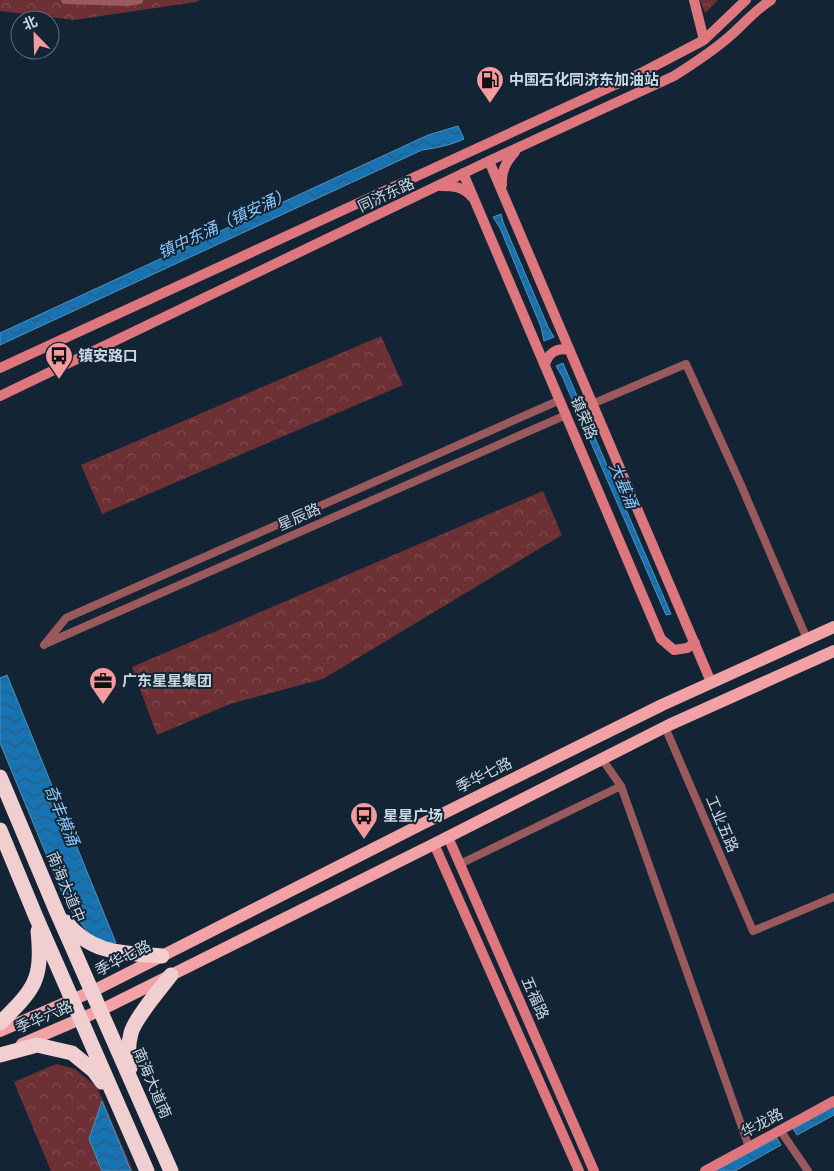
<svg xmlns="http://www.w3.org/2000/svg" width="834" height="1171" viewBox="0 0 834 1171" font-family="'DM Sans','Noto Sans SC',sans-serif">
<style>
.park{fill:url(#park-crowns)}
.water{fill:url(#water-waves);stroke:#4e91c0}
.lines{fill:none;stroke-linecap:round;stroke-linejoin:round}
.street{stroke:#99595d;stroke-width:8}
.secondary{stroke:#dd767d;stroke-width:10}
.primary{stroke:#f2a1a5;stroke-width:12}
.highway{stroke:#f1cfd0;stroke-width:15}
.labels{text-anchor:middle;stroke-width:4;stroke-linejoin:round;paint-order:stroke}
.poi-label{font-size:15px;font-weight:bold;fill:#cbd7e1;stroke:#132535;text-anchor:start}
.street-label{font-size:15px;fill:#cbd7e1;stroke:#132535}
.water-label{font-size:16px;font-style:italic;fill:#8dc8fb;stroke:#132535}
</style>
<defs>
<pattern id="park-crowns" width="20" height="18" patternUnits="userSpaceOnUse" patternTransform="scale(1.25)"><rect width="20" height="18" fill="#6c3035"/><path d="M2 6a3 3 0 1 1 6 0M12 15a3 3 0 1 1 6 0" fill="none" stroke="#804d52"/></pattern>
<pattern id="water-waves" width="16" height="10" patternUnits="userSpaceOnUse" patternTransform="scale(1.25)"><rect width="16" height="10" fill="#1873b2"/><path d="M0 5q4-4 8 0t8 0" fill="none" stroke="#295c80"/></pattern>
</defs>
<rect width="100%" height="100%" fill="#132535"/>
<path class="park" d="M 0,0 L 200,0 L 196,2 L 74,20 L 0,11 Z
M 700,0 L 718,0 L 705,13 Z
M 381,336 L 403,385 L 102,514 L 81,465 Z
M 543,491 L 562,535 L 323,679 L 230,704 L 157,735 L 132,667 Z
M 56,1064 L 75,1069 L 97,1087 L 133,1171 L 51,1171 L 14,1082 Z"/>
<path class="water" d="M 458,126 L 464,139 C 451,145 437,148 422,150 L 0,345 L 0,333 L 428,135 Z
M 501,214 L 503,222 L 548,327 L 554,337 L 544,341 L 541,327 L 500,228 L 493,217 Z
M 563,363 L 565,368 L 671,614 L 666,615 L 562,376 L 556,366 Z
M 7,675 L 116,943 L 103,942 L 91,936 L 68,907 L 0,743 L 0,678 Z
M 102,1101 L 131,1171 L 102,1171 L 89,1139 Z
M 834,1106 L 834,1115 L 797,1135 L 793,1129 Z
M 777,1138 L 781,1145 L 735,1171 L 715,1171 Z"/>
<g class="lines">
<path class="street" d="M 65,0 L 128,2 L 139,0
M 592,404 L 686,364 L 741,485 L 807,639
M 45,644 L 566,415
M 44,645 L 66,618 L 560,400
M 665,727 L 753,931 L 834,897
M 602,759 L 621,786 L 749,1147
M 460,864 L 621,786
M 780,1130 L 808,1171"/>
<path class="secondary" d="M 694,0 L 704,40
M 489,161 L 711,682
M 463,173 L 661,639 L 674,650 L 687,648 L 695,643
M 502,185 C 501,171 506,162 515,152
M 440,186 C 453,186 463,186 472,197
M 545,365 C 548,353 557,347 569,350
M 0,368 L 645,71 L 704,40 L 746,0
M 0,396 L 489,161 L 674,76 C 693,64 713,51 730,36 C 744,24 755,10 771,0
M 448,837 L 594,1171
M 434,844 L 579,1171
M 705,1171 L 834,1101"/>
<path class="primary" d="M 0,1031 L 93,991 L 420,825 L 662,705 L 834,627
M 22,1044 L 101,1010 L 434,844 L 669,725 L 834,651"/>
<path class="highway" d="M 0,777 L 56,910 L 171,1171
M 0,830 L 36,917 L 147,1171
M 66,922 C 92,955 125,953 162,956
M 0,1023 C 34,989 43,981 38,931
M 0,1055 L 37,1045 L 72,1053 L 94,1071 L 102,1082
M 130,1068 C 128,1057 128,1044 131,1033 C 135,1018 161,988 171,975"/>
</g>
<defs>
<symbol id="fuel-pin" viewBox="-11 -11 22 30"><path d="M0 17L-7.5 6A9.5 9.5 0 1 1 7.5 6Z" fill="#f49b9f" stroke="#132535"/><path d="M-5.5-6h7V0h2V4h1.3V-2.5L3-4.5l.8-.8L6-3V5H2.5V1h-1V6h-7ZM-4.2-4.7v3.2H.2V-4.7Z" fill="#111"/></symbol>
<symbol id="bus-pin" viewBox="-11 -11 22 30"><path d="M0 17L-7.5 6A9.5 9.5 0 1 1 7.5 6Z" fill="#f49b9f" stroke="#132535"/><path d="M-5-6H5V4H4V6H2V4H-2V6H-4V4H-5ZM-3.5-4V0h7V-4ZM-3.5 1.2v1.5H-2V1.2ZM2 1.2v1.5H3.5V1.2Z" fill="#111"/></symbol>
<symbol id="office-pin" viewBox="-11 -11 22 30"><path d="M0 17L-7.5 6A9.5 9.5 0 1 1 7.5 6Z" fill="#f49b9f" stroke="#132535"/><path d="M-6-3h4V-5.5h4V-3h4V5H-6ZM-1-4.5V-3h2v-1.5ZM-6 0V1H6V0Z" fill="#111"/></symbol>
</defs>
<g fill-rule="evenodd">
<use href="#fuel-pin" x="474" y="64" width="32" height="43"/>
<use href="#bus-pin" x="43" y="340" width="32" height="43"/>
<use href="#office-pin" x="87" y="665" width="32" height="43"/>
<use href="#bus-pin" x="348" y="800" width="32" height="43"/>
</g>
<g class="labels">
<g class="poi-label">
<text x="509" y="85">中国石化同济东加油站</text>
<text x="78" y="361">镇安路口</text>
<text x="122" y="686">广东星星集团</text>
<text x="383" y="821">星星广场</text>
</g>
<g class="street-label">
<text transform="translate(386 195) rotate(-25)" y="5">同济东路</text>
<text transform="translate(584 418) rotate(67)" y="5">镇荣路</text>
<text transform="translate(299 517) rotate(-24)" y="5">星辰路</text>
<text transform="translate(484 775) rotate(-26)" y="5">季华七路</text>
<text transform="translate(722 824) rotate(67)" y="5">工业五路</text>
<text transform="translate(66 887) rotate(67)" y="5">南海大道中</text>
<text transform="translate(123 958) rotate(-27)" y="5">季华七路</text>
<text transform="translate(535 998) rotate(66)" y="5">五福路</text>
<text transform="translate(44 1017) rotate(-23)" y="5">季华六路</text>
<text transform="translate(152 1083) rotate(67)" y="5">南海大道南</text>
<text transform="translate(762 1123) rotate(-28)" y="5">华龙路</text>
</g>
<g class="water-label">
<text transform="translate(224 223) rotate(-25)" y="6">镇中东涌（镇安涌）</text>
<text transform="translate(624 485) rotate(67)" y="6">大基涌</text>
<text transform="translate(62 815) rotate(67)" y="6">奇丰横涌</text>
</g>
</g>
<g transform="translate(35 35) rotate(337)"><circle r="24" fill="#132535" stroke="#5d6c7a"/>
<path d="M0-4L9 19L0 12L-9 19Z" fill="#f49b9f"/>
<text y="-8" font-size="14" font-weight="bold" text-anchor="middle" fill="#cbd7e1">北</text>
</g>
</svg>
